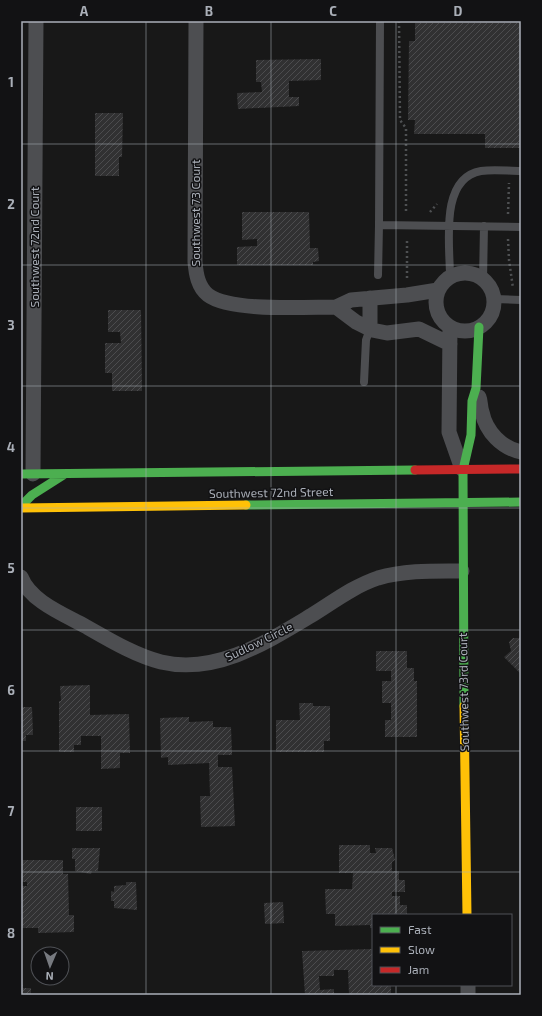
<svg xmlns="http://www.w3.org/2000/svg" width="542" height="1016" viewBox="0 0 542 1016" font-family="'Exo 2',sans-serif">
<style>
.building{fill:url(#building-hatch)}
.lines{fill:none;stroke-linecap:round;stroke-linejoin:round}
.path{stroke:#4e5052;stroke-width:2.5;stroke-dasharray:2 3;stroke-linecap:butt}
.lane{stroke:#4d4e51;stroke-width:8}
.street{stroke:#4d4e51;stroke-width:15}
.fast{stroke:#4caf50;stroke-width:9}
.slow{stroke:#ffc107;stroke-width:9}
.jam{stroke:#c62828;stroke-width:9}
.grid{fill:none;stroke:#aaafb8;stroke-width:1;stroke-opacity:0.55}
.labels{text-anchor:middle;stroke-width:3;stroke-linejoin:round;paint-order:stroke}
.street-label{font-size:12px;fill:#aaafb8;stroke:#121214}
.neatline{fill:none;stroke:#aaafb8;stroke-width:1.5}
.grid-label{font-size:13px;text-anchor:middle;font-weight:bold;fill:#aaafb8}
</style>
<defs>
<pattern id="building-hatch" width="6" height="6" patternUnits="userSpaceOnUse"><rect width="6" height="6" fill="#313132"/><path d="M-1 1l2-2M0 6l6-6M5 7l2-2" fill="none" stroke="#4c4c4e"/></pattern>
</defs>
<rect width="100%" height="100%" fill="#181818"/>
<path class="building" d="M 415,23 L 521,23 L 521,148 L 485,148 L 485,134 L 414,134 L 415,120 L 408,120 L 409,41 L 415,41 Z
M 321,59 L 321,80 L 289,81 L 289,97 L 299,97 L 299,106 L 238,109 L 237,93 L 262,92 L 261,82 L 256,82 L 256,60 Z
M 95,113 L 123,113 L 122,157 L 119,157 L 119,176 L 95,176 Z
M 242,212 L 309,212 L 310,248 L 318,248 L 319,261 L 313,262 L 313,265 L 237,265 L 237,247 L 257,246 L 257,239 L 242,240 Z
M 108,310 L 141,310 L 142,391 L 112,391 L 112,373 L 105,373 L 105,343 L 121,343 L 120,332 L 108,332 Z
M 521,636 L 521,674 L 504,657 L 511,651 L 509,642 L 513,638 L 519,638 Z
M 376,651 L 407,651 L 407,668 L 414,668 L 414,681 L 417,681 L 417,737 L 385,737 L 385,720 L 391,720 L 391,703 L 382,703 L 382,681 L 391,681 L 391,671 L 376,671 Z
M 90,685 L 90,715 L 129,714 L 130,753 L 120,753 L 120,768 L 101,769 L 101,736 L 81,736 L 81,745 L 74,745 L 74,752 L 59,752 L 59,701 L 61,701 L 60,686 Z
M 299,703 L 313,703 L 313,706 L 330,706 L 330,741 L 324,741 L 324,752 L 276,752 L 276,720 L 300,720 Z
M 21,707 L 32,707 L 33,735 L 26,735 L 26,741 L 21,741 Z
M 189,717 L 189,722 L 213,721 L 213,727 L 231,727 L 232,755 L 218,755 L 218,767 L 232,767 L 235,826 L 201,827 L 200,796 L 210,796 L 209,763 L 168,765 L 168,757 L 161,758 L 160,718 Z
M 76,807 L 102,807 L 102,831 L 76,831 Z
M 339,845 L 370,845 L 370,853 L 376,853 L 375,848 L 392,848 L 395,860 L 392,862 L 392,871 L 399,871 L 399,880 L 405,880 L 405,892 L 392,892 L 392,896 L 400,896 L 400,905 L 407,905 L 407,915 L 373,915 L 373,928 L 370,928 L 370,925 L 335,926 L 335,914 L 326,914 L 325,889 L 352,889 L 353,873 L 339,873 Z
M 72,848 L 100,848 L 98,871 L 92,871 L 91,874 L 75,871 L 75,859 L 72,859 Z
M 21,860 L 63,860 L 63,874 L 68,874 L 69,915 L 74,915 L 74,932 L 38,933 L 38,928 L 21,928 L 21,886 L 27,886 L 27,882 L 21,882 Z
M 126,882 L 136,882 L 137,910 L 114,908 L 114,901 L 111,901 L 111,891 L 114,892 L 114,886 L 126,885 Z
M 283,902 L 284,923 L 265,924 L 264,903 Z
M 372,949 L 373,985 L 391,985 L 391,993 L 387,993 L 387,995 L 349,995 L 348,970 L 334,970 L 334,976 L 319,976 L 320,990 L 334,989 L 334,995 L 305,995 L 302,951 Z
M 21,964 L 23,988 L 31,988 L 31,995 L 21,995 Z"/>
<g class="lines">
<path class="path" d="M 399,21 L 400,120 L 406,128 L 406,212
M 430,212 L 437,204
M 508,214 L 509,183
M 508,239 L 509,260 L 513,288
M 407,278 L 407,238"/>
<path class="lane" d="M 380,21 L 379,225 L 521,227
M 378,275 L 379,225
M 450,277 C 450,245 439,178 481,171 C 494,169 508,171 521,171
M 483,280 L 484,226
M 494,299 L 521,300
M 364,382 L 366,340 L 370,329"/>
<path class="street" d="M 196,21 L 195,262 C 196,274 198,287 208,295 C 230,312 306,307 336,307 L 351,300 L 407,295 L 438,290
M436 302a29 29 0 1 1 58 0a29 29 0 1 1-58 0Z
M 370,298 L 370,329
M 336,307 L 356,322 L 372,330 L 387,333 L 419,329 L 450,344
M 450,327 L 449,432 L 462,469
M 479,397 C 481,402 480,407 482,412 C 486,432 502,448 521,452
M 33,474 L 36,21
M 21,577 C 30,601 63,614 85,626 C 108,639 134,655 161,662 C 216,675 267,642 312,615 C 333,602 354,586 378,578 C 405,570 434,571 462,571
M 468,985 L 468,995"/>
<path class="fast" d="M 21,474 L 415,470
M 246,505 L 521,502
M 21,506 L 32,495 L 65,474
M 464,706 L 463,470 L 471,435 L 472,401 L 476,388 L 479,327"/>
<path class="slow" d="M 21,508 L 246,505
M 464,706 L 467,915"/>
<path class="jam" d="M 415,470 L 521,469"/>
</g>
<path class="grid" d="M 146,21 L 146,995M 271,21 L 271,995M 396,21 L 396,915M 21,144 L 521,144M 21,265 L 521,265M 21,386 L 521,386M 21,508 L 521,508M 21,630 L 521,630M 21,751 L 521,751M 21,872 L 521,872M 396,985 L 396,995"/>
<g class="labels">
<g class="street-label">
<text transform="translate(196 213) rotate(-90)" y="4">Southwest 73 Court</text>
<text transform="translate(35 247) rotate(-90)" y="4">Southwest 72nd Court</text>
<text transform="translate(271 493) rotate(-1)" y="4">Southwest 72nd Street</text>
<text transform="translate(259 642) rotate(-26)" y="4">Sudlow Circle</text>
<text transform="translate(464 692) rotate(-91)" y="4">Southwest 73rd Court</text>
</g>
</g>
<rect width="542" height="1016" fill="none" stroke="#121214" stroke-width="44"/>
<rect x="372" y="914" width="140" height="72" fill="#121214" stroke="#4f5156"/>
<rect x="380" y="927" width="20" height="6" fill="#4caf50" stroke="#4f5156"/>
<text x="408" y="934" font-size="12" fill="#aaafb8">Fast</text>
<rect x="380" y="947" width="20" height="6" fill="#ffc107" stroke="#4f5156"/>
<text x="408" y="954" font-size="12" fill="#aaafb8">Slow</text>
<rect x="380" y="967" width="20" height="6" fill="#c62828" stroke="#4f5156"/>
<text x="408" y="974" font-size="12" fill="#aaafb8">Jam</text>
<g transform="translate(50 966) rotate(182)"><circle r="19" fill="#121214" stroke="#4f5156"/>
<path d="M0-3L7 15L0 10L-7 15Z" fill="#777a80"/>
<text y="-6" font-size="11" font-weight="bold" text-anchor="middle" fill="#aaafb8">N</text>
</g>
<rect x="22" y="22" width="498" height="972" class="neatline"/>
<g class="grid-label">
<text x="84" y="16">A</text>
<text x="209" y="16">B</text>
<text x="333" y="16">C</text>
<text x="458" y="16">D</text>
<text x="11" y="87">1</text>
<text x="11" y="209">2</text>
<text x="11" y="330">3</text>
<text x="11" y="452">4</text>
<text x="11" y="573">5</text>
<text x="11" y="695">6</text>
<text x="11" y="816">7</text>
<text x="11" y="938">8</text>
</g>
</svg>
